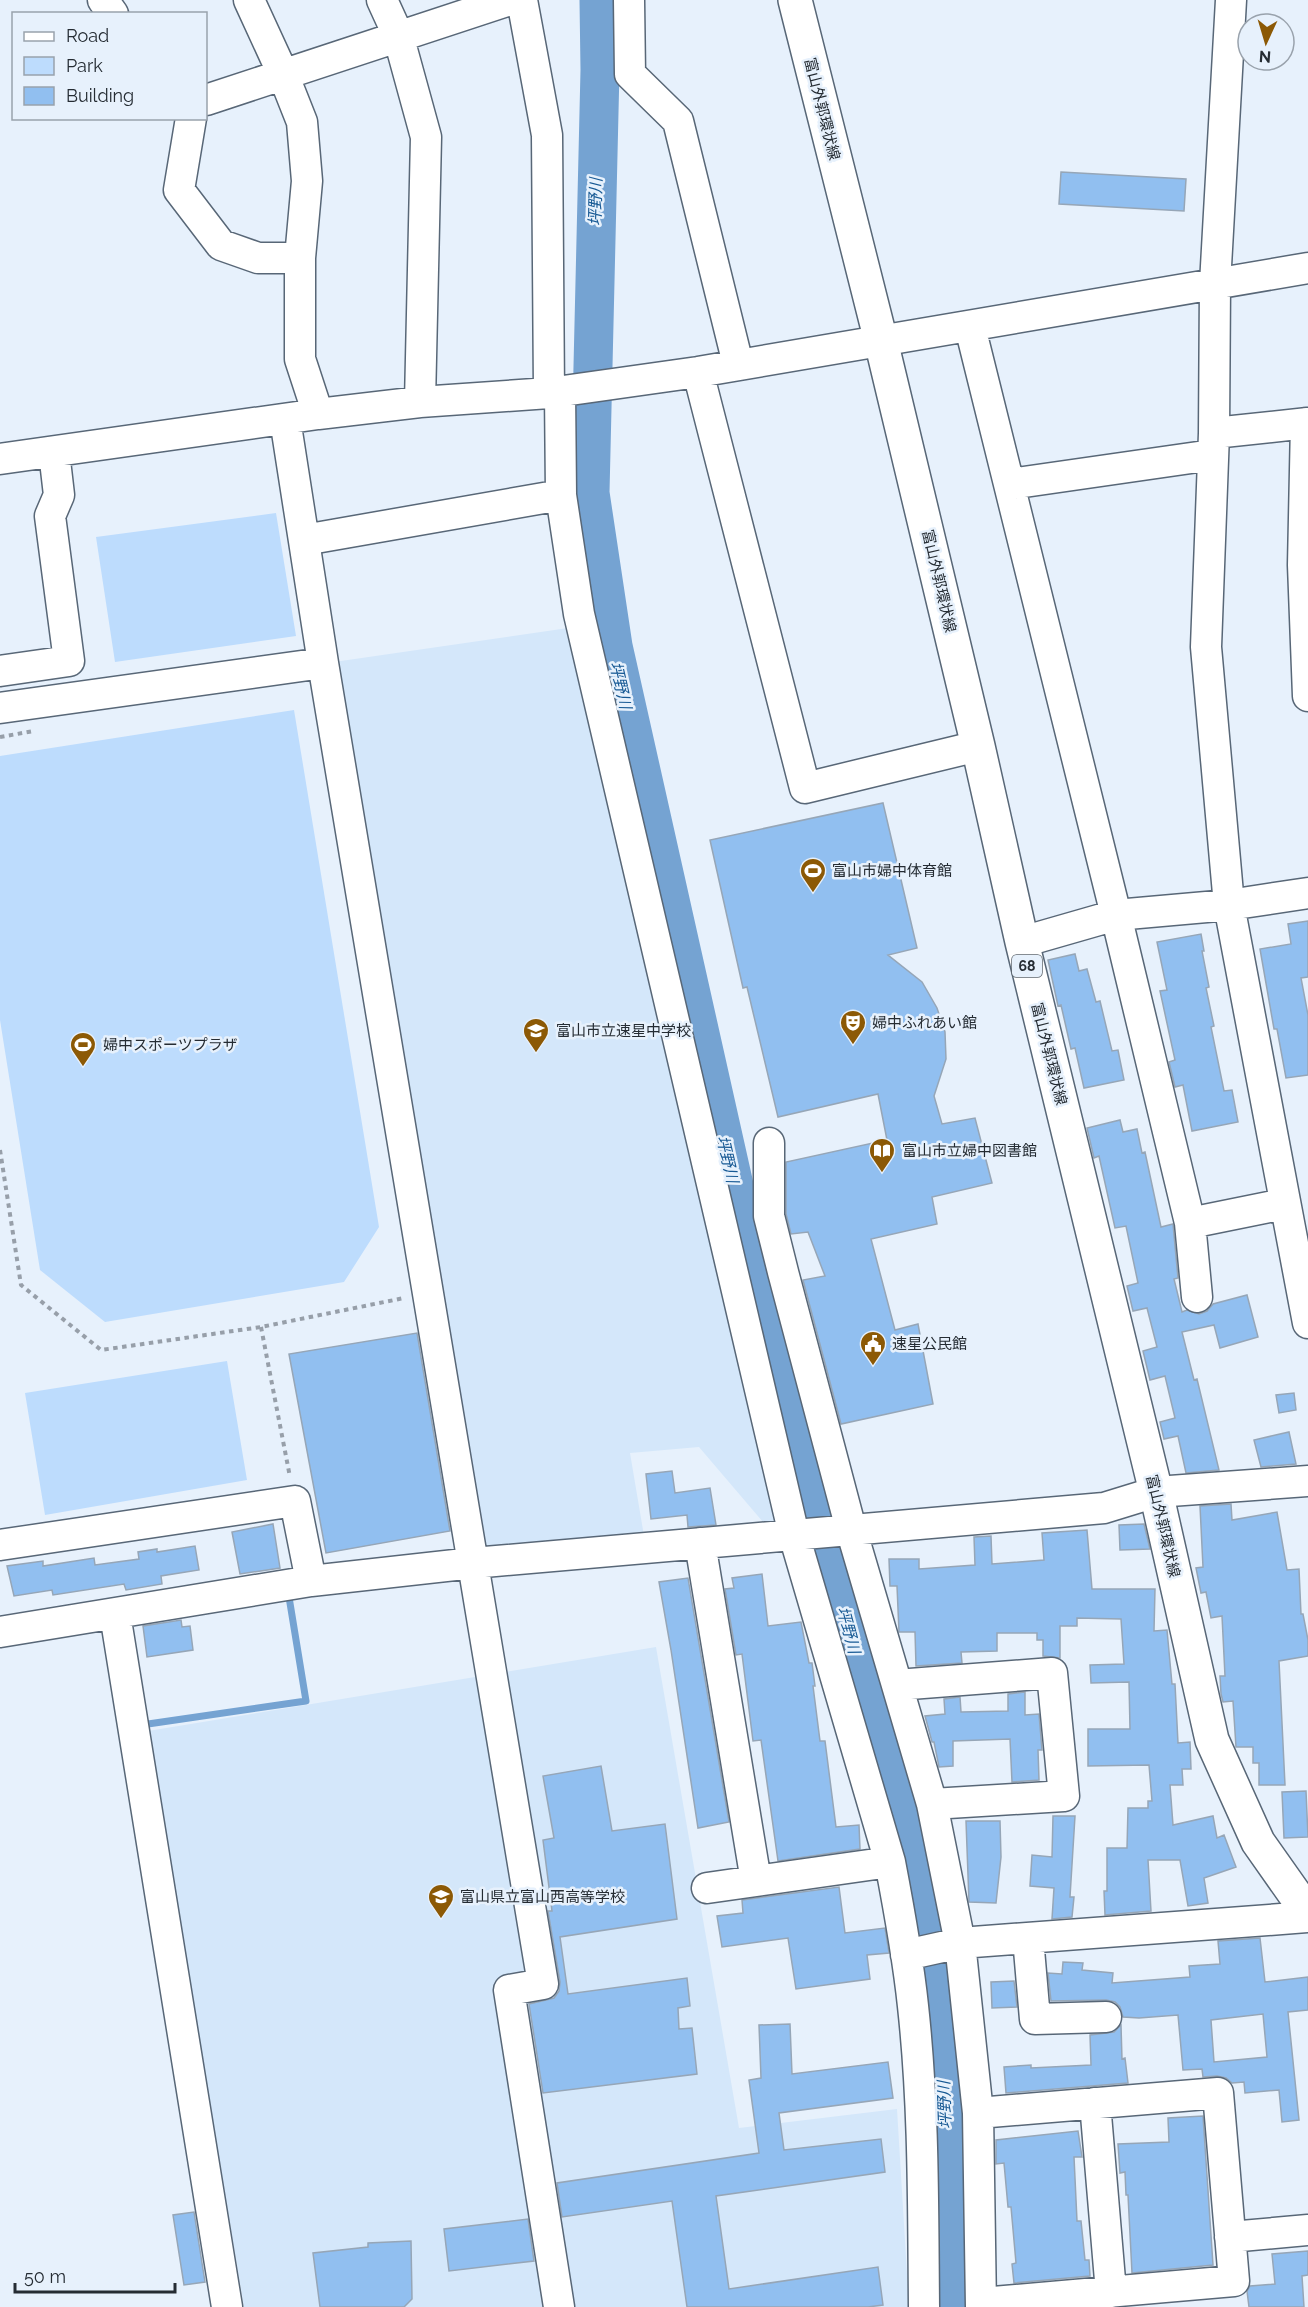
<svg xmlns="http://www.w3.org/2000/svg" width="1308" height="2307" viewBox="0 0 1308 2307" font-family="Raleway,'Noto Sans JP',sans-serif">
<style>
.built{fill:#d4e7fa}
.green{fill:#bddcfd}
.lines{fill:none;stroke-linecap:round;stroke-linejoin:round}
.stream{stroke:#75a3d2;stroke-width:7}
.river{stroke:#75a3d2;stroke-width:39}
.building{fill:#91bff0;stroke:#96a6b7;stroke-width:1.5;fill-rule:evenodd}
.minor-casing{stroke:#586777;stroke-width:33}
.major-casing{stroke:#586777;stroke-width:36}
.path{stroke:#979fa9;stroke-width:4;stroke-dasharray:4.5 4.5;stroke-linecap:butt}
.minor{stroke:#fff;stroke-width:30}
.major{stroke:#fff;stroke-width:33}
.labels{text-anchor:middle;stroke-width:5;stroke-linejoin:round;paint-order:stroke}
.shield{fill:#e7f1fc;stroke:#5f676f;stroke-width:1.5}
.shield-label{font-size:14px;font-weight:bold;fill:#252c33}
.street-label{font-size:15px;fill:#252c33;stroke:#e7f1fc}
.poi-label{font-size:15px;fill:#252c33;stroke:#e7f1fc;text-anchor:start}
.water-label{font-size:16px;font-style:italic;fill:#175994;stroke:#e7f1fc}
</style>
<rect width="100%" height="100%" fill="#e7f1fc"/>
<path class="built" d="M 575,627 L 785,1519 L 763,1522 L 699,1447 L 630,1453 L 644,1536 L 476,1553 L 334,662 Z
M 656,1647 L 739,2128 L 897,2109 L 909,2307 L 244,2307 L 148,1731 Z"/>
<path class="green" d="M 276,513 L 296,636 L 115,662 L 96,537 Z
M 294,710 L 379,1227 L 344,1282 L 105,1322 L 40,1270 L 0,1020 L 0,756 Z
M 227,1361 L 247,1480 L 45,1515 L 25,1393 Z"/>
<g class="lines">
<path class="stream" d="M 143,1732 L 148,1724 L 306,1701 L 289,1597"/>
<path class="river" d="M 599,0 L 600,70 L 590,493 L 613,646 L 753,1270 L 815,1508 L 921,1896 L 938,2005 L 944,2086 L 948,2307"/>
</g>
<path class="building" d="M 1061,172 L 1186,179 L 1184,211 L 1059,204 Z
M 883,803 L 917,948 L 888,955 L 922,982 L 937,1008 L 945,1032 L 946,1059 L 934,1096 L 942,1124 L 975,1118 L 992,1183 L 932,1197 L 937,1224 L 871,1239 L 895,1330 L 918,1324 L 933,1404 L 841,1424 L 803,1280 L 825,1276 L 808,1232 L 791,1234 L 786,1214 L 786,1162 L 887,1140 L 878,1094 L 778,1117 L 747,987 L 743,988 L 710,840 Z
M 1308,921 L 1308,977 L 1301,978 L 1308,1015 L 1308,1075 L 1286,1078 L 1277,1029 L 1274,1029 L 1260,949 L 1291,944 L 1288,924 Z
M 1201,934 L 1204,951 L 1202,951 L 1209,987 L 1206,988 L 1214,1026 L 1211,1027 L 1224,1091 L 1232,1090 L 1238,1122 L 1192,1131 L 1183,1085 L 1175,1087 L 1169,1062 L 1175,1060 L 1160,991 L 1167,990 L 1157,942 Z
M 1075,954 L 1079,971 L 1087,969 L 1096,1002 L 1100,1001 L 1112,1051 L 1118,1050 L 1124,1080 L 1084,1088 L 1075,1048 L 1071,1049 L 1061,1005 L 1058,1006 L 1048,960 Z
M 1120,1120 L 1123,1132 L 1137,1129 L 1142,1153 L 1145,1152 L 1161,1227 L 1173,1224 L 1178,1278 L 1174,1279 L 1182,1312 L 1187,1310 L 1199,1314 L 1207,1311 L 1213,1304 L 1247,1295 L 1258,1337 L 1220,1348 L 1214,1325 L 1182,1332 L 1194,1380 L 1197,1379 L 1219,1470 L 1186,1473 L 1178,1436 L 1164,1439 L 1160,1422 L 1175,1418 L 1165,1376 L 1150,1380 L 1143,1351 L 1157,1347 L 1147,1308 L 1133,1311 L 1127,1286 L 1138,1283 L 1126,1226 L 1115,1228 L 1099,1156 L 1094,1158 L 1087,1128 Z
M 417,1333 L 450,1531 L 326,1553 L 289,1354 Z
M 1294,1393 L 1296,1410 L 1279,1413 L 1276,1395 Z
M 1289,1432 L 1296,1464 L 1261,1467 L 1254,1440 Z
M 672,1471 L 675,1493 L 710,1488 L 716,1525 L 688,1527 L 687,1515 L 651,1519 L 646,1474 Z
M 1231,1504 L 1232,1520 L 1277,1512 L 1287,1570 L 1299,1569 L 1301,1614 L 1303,1614 L 1308,1640 L 1308,1656 L 1279,1661 L 1285,1785 L 1259,1785 L 1259,1763 L 1253,1763 L 1253,1747 L 1236,1747 L 1233,1701 L 1223,1702 L 1221,1694 L 1220,1676 L 1225,1676 L 1222,1616 L 1211,1618 L 1206,1592 L 1201,1593 L 1196,1568 L 1203,1567 L 1200,1506 Z
M 273,1524 L 280,1568 L 240,1574 L 232,1532 Z
M 1144,1524 L 1150,1549 L 1120,1550 L 1119,1525 Z
M 1087,1530 L 1092,1589 L 1155,1589 L 1154,1631 L 1167,1630 L 1172,1684 L 1175,1684 L 1178,1743 L 1190,1742 L 1191,1769 L 1182,1769 L 1183,1785 L 1170,1785 L 1173,1825 L 1213,1816 L 1217,1838 L 1224,1835 L 1236,1867 L 1204,1878 L 1208,1903 L 1188,1906 L 1180,1860 L 1148,1860 L 1151,1911 L 1105,1915 L 1104,1891 L 1107,1891 L 1107,1848 L 1127,1848 L 1128,1808 L 1148,1808 L 1148,1801 L 1152,1801 L 1149,1765 L 1088,1766 L 1088,1729 L 1130,1729 L 1129,1682 L 1091,1683 L 1090,1665 L 1124,1664 L 1121,1619 L 1077,1618 L 1077,1626 L 1060,1626 L 1060,1658 L 1043,1656 L 1043,1640 L 1037,1640 L 1037,1633 L 997,1633 L 997,1651 L 961,1652 L 962,1663 L 916,1666 L 915,1632 L 899,1632 L 897,1586 L 890,1586 L 889,1559 L 919,1559 L 919,1569 L 975,1565 L 974,1537 L 991,1536 L 992,1564 L 1044,1560 L 1042,1533 Z
M 195,1546 L 199,1570 L 161,1576 L 162,1584 L 126,1590 L 124,1584 L 53,1595 L 52,1590 L 14,1596 L 7,1566 L 43,1561 L 43,1566 L 94,1558 L 95,1565 L 139,1559 L 138,1552 L 157,1549 L 157,1552 Z
M 762,1574 L 768,1626 L 801,1622 L 809,1663 L 812,1663 L 815,1686 L 813,1686 L 820,1741 L 825,1741 L 836,1827 L 859,1825 L 860,1849 L 778,1861 L 761,1740 L 753,1741 L 742,1654 L 736,1655 L 725,1589 L 734,1588 L 732,1578 Z
M 688,1578 L 729,1822 L 698,1828 L 671,1650 L 659,1582 Z
M 181,1620 L 182,1627 L 190,1626 L 193,1650 L 147,1657 L 143,1626 Z
M 1025,1692 L 1025,1715 L 1039,1714 L 1042,1750 L 1038,1750 L 1039,1780 L 1012,1782 L 1010,1739 L 953,1741 L 953,1766 L 939,1767 L 934,1742 L 932,1742 L 925,1716 L 945,1714 L 944,1699 L 960,1697 L 961,1712 L 1008,1711 L 1008,1694 Z
M 601,1766 L 612,1831 L 665,1824 L 677,1919 L 560,1937 L 568,1994 L 687,1978 L 690,2006 L 678,2008 L 679,2029 L 692,2028 L 697,2074 L 543,2093 L 529,2004 L 554,1998 L 559,1991 L 560,1982 L 548,1911 L 552,1911 L 543,1840 L 554,1838 L 543,1776 Z
M 1306,1791 L 1308,1837 L 1284,1838 L 1282,1792 Z
M 1053,1816 L 1075,1816 L 1070,1897 L 1074,1897 L 1072,1917 L 1052,1919 L 1054,1888 L 1030,1886 L 1032,1855 L 1052,1857 Z
M 966,1821 L 1000,1821 L 1001,1857 L 996,1903 L 969,1902 Z
M 839,1887 L 845,1933 L 885,1928 L 889,1953 L 867,1955 L 870,1979 L 796,1989 L 788,1938 L 722,1947 L 717,1916 L 743,1913 L 742,1900 Z
M 1260,1938 L 1265,1982 L 1308,1977 L 1308,2010 L 1288,2012 L 1299,2120 L 1282,2122 L 1279,2090 L 1245,2093 L 1244,2082 L 1232,2083 L 1226,2078 L 1217,2076 L 1203,2077 L 1202,2069 L 1183,2070 L 1178,2015 L 1139,2018 L 1123,2017 L 1120,2007 L 1115,2002 L 1106,2000 L 1051,2001 L 1048,1973 L 1062,1974 L 1063,1962 L 1083,1963 L 1082,1970 L 1113,1973 L 1112,1983 L 1190,1977 L 1189,1966 L 1220,1964 L 1218,1941 ZM 1263,2014 L 1267,2057 L 1214,2062 L 1211,2020 Z
M 1014,1981 L 1017,2007 L 992,2008 L 991,1982 Z
M 790,2024 L 792,2074 L 888,2062 L 893,2098 L 779,2113 L 784,2150 L 881,2139 L 885,2172 L 716,2196 L 729,2289 L 878,2267 L 883,2305 L 868,2307 L 687,2307 L 672,2201 L 562,2217 L 557,2183 L 759,2153 L 749,2080 L 761,2078 L 759,2025 Z
M 1121,2025 L 1122,2059 L 1125,2058 L 1128,2083 L 1006,2093 L 1004,2067 L 1031,2065 L 1031,2068 L 1091,2065 L 1090,2035 L 1114,2032 Z
M 1203,2116 L 1213,2265 L 1132,2273 L 1128,2195 L 1126,2195 L 1125,2172 L 1120,2173 L 1118,2144 L 1169,2142 L 1168,2118 Z
M 1078,2131 L 1082,2157 L 1074,2157 L 1077,2221 L 1081,2221 L 1085,2260 L 1089,2260 L 1090,2276 L 1014,2283 L 1012,2264 L 1016,2263 L 1011,2207 L 1008,2207 L 1004,2163 L 996,2164 L 996,2140 Z
M 194,2212 L 205,2282 L 184,2285 L 173,2215 Z
M 528,2219 L 534,2261 L 449,2271 L 444,2229 Z
M 411,2241 L 412,2299 L 404,2307 L 320,2307 L 313,2253 L 368,2247 L 368,2243 Z
M 1308,2251 L 1308,2275 L 1302,2276 L 1304,2307 L 1249,2307 L 1247,2291 L 1250,2286 L 1275,2284 L 1272,2254 Z"/>
<g class="lines">
<defs>
<path id="minor" d="M 103,0 L 113,14
M 249,0 L 283,74 L 302,122 L 307,181 L 300,258 L 300,359 L 318,414
M 382,0 L 398,35 L 426,137 L 420,402
M 522,0 L 547,135 L 549,393
M 629,0 L 630,74 L 678,121 L 738,364
M 1231,0 L 1215,284 L 1214,433 L 1206,647 L 1229,905 L 1308,1323
M 206,100 L 510,0
M 191,118 L 179,190 L 221,245 L 258,258 L 300,258
M 970,327 L 1116,915 L 1190,1223 L 1197,1297
M 698,372 L 805,788 L 978,746
M 560,392 L 561,495 L 579,614 L 794,1535 L 890,1862 C 899,1909 908,1958 913,2006 C 924,2106 923,2207 924,2307
M 285,419 L 323,663 L 543,1984 L 509,1990 L 559,2307
M 1306,423 L 1303,565 L 1308,696
M 1214,433 L 1308,423
M 0,459 L 318,414 L 420,402 L 549,393 L 698,372 L 1308,268
M 1010,484 L 1212,455
M 304,540 L 561,495
M 0,671 L 69,661 L 50,516 L 59,495 L 54,452
M 0,708 L 323,663
M 1022,942 L 1116,915 L 1229,905 L 1308,893
M 769,1143 L 769,1216 L 783,1272 L 851,1529 L 932,1804 L 960,1943 L 978,2113 L 981,2307
M 1190,1223 L 1284,1204
M 700,1543 L 756,1881
M 0,1545 L 295,1501 L 311,1581
M 115,1614 L 227,2307
M 0,1632 L 311,1581 L 473,1563 L 1104,1508 L 1156,1492 L 1308,1481
M 897,1685 L 1052,1673 L 1064,1796 L 932,1804
M 707,1888 L 890,1862
M 1028,1938 L 1035,2019 L 1106,2017
M 906,1955 L 960,1943 L 1308,1917
M 1095,2103 L 1111,2292
M 978,2113 L 1218,2093 L 1234,2281 L 981,2303
M 1230,2237 L 1308,2230"/>
<path id="major" d="M 795,0 L 881,341 L 978,746 L 1022,942 L 1156,1492 L 1212,1740 L 1258,1842 L 1308,1913"/>
</defs>
<use href="#minor" class="minor-casing"/>
<use href="#major" class="major-casing"/>
<path class="path" d="M 0,737 L 34,731
M 0,1150 L 21,1285 L 101,1350 L 261,1327 L 404,1298
M 261,1327 L 290,1477"/>
<use href="#minor" class="minor"/>
<use href="#major" class="major"/>
</g>
<defs>
<symbol id="stadium-pin" viewBox="-11 -11 22 30"><path d="M0 17L-7.5 6A9.5 9.5 0 1 1 7.5 6Z" fill="#8c5905" stroke="#e7f1fc"/><path d="M0-5a6.5 5 0 1 0 0 10a6.5 5 0 1 0 0-10ZM-3.5-1.8h7v3.6h-7Z" fill="#fff"/></symbol>
<symbol id="theatre-pin" viewBox="-11 -11 22 30"><path d="M0 17L-7.5 6A9.5 9.5 0 1 1 7.5 6Z" fill="#8c5905" stroke="#e7f1fc"/><path d="M-5-5.5Q0-4 5-5.5V0Q5 5 0 6Q-5 5-5 0ZM-3.3-2.5H-1v1.5H-3.3ZM1-2.5H3.3v1.5H1ZM-2.8 1Q0 5.5 2.8 1Z" fill="#fff"/></symbol>
<symbol id="school-pin" viewBox="-11 -11 22 30"><path d="M0 17L-7.5 6A9.5 9.5 0 1 1 7.5 6Z" fill="#8c5905" stroke="#e7f1fc"/><path d="M0-5L7-2L0 1L-7-2ZM-4 1L0 2.5L4 1V4Q0 6-4 4Z" fill="#fff"/></symbol>
<symbol id="library-pin" viewBox="-11 -11 22 30"><path d="M0 17L-7.5 6A9.5 9.5 0 1 1 7.5 6Z" fill="#8c5905" stroke="#e7f1fc"/><path d="M-6-4Q-3-5.5-.7-3.5V5Q-3 3-6 4ZM6-4Q3-5.5 .7-3.5V5Q3 3 6 4Z" fill="#fff"/></symbol>
<symbol id="civic-pin" viewBox="-11 -11 22 30"><path d="M0 17L-7.5 6A9.5 9.5 0 1 1 7.5 6Z" fill="#8c5905" stroke="#e7f1fc"/><path d="M-.6-6.5H3V-4.5H.6V-3L4-1V1h2V6H-6V1h2V-1L-.6-3ZM-1.2 2.5V6h2.4V2.5Z" fill="#fff"/></symbol>
</defs>
<g fill-rule="evenodd">
<use href="#stadium-pin" x="798" y="856" width="30" height="40"/>
<use href="#theatre-pin" x="838" y="1008" width="30" height="40"/>
<use href="#school-pin" x="521" y="1016" width="30" height="40"/>
<use href="#stadium-pin" x="68" y="1030" width="30" height="40"/>
<use href="#library-pin" x="867" y="1136" width="30" height="40"/>
<use href="#civic-pin" x="858" y="1329" width="30" height="40"/>
<use href="#school-pin" x="426" y="1882" width="30" height="40"/>
</g>
<g class="labels">
<rect class="shield" x="1012" y="955" width="30" height="22" rx="4.5"/>
<g class="shield-label">
<text x="1027" y="971">68</text>
</g>
<g class="street-label">
<text transform="translate(822 109) rotate(76)" y="5">富山外郭環状線</text>
<text transform="translate(939 581) rotate(77)" y="5">富山外郭環状線</text>
<text transform="translate(1049 1054) rotate(76)" y="5">富山外郭環状線</text>
<text transform="translate(1163 1526) rotate(77)" y="5">富山外郭環状線</text>
</g>
<g class="poi-label">
<text x="832" y="876">富山市婦中体育館</text>
<text x="872" y="1028">婦中ふれあい館</text>
<text x="556" y="1036">富山市立速星中学校</text>
<text x="103" y="1050">婦中スポーツプラザ</text>
<text x="902" y="1156">富山市立婦中図書館</text>
<text x="892" y="1349">速星公民館</text>
<text x="460" y="1902">富山県立富山西高等学校</text>
</g>
<g class="water-label">
<text transform="translate(595 202) rotate(-89)" y="6">坪野川</text>
<text transform="translate(621 685) rotate(77)" y="6">坪野川</text>
<text transform="translate(728 1159) rotate(77)" y="6">坪野川</text>
<text transform="translate(849 1630) rotate(75)" y="6">坪野川</text>
<text transform="translate(944 2105) rotate(-92)" y="6">坪野川</text>
</g>
</g>
<rect x="12" y="12" width="195" height="108" fill="#e7f1fc" stroke="#99a2ac" stroke-width="1.5"/>
<rect x="24" y="32" width="30" height="9" fill="#ffffff" stroke="#99a2ac" stroke-width="1.5"/>
<text x="66" y="42" font-size="18" fill="#252c33">Road</text>
<rect x="24" y="57" width="30" height="18" fill="#bddcfd" stroke="#99a2ac" stroke-width="1.5"/>
<text x="66" y="72" font-size="18" fill="#252c33">Park</text>
<rect x="24" y="87" width="30" height="18" fill="#91bff0" stroke="#99a2ac" stroke-width="1.5"/>
<text x="66" y="102" font-size="18" fill="#252c33">Building</text>
<g transform="translate(1266 42) rotate(184)"><circle r="28" fill="#e7f1fc" stroke="#99a2ac" stroke-width="1.5"/>
<path d="M0-4.5L10 22L0 15L-10 22Z" fill="#8c5905"/>
<text y="-9" font-size="16" font-weight="bold" text-anchor="middle" fill="#252c33">N</text>
</g>
<path d="M15 2283v9h160v-9" fill="none" stroke="#252c33" stroke-width="3"/>
<text x="24" y="2283" font-size="18" fill="#252c33" stroke="#e7f1fc" stroke-width="4.5" paint-order="stroke">50 m</text>
</svg>
